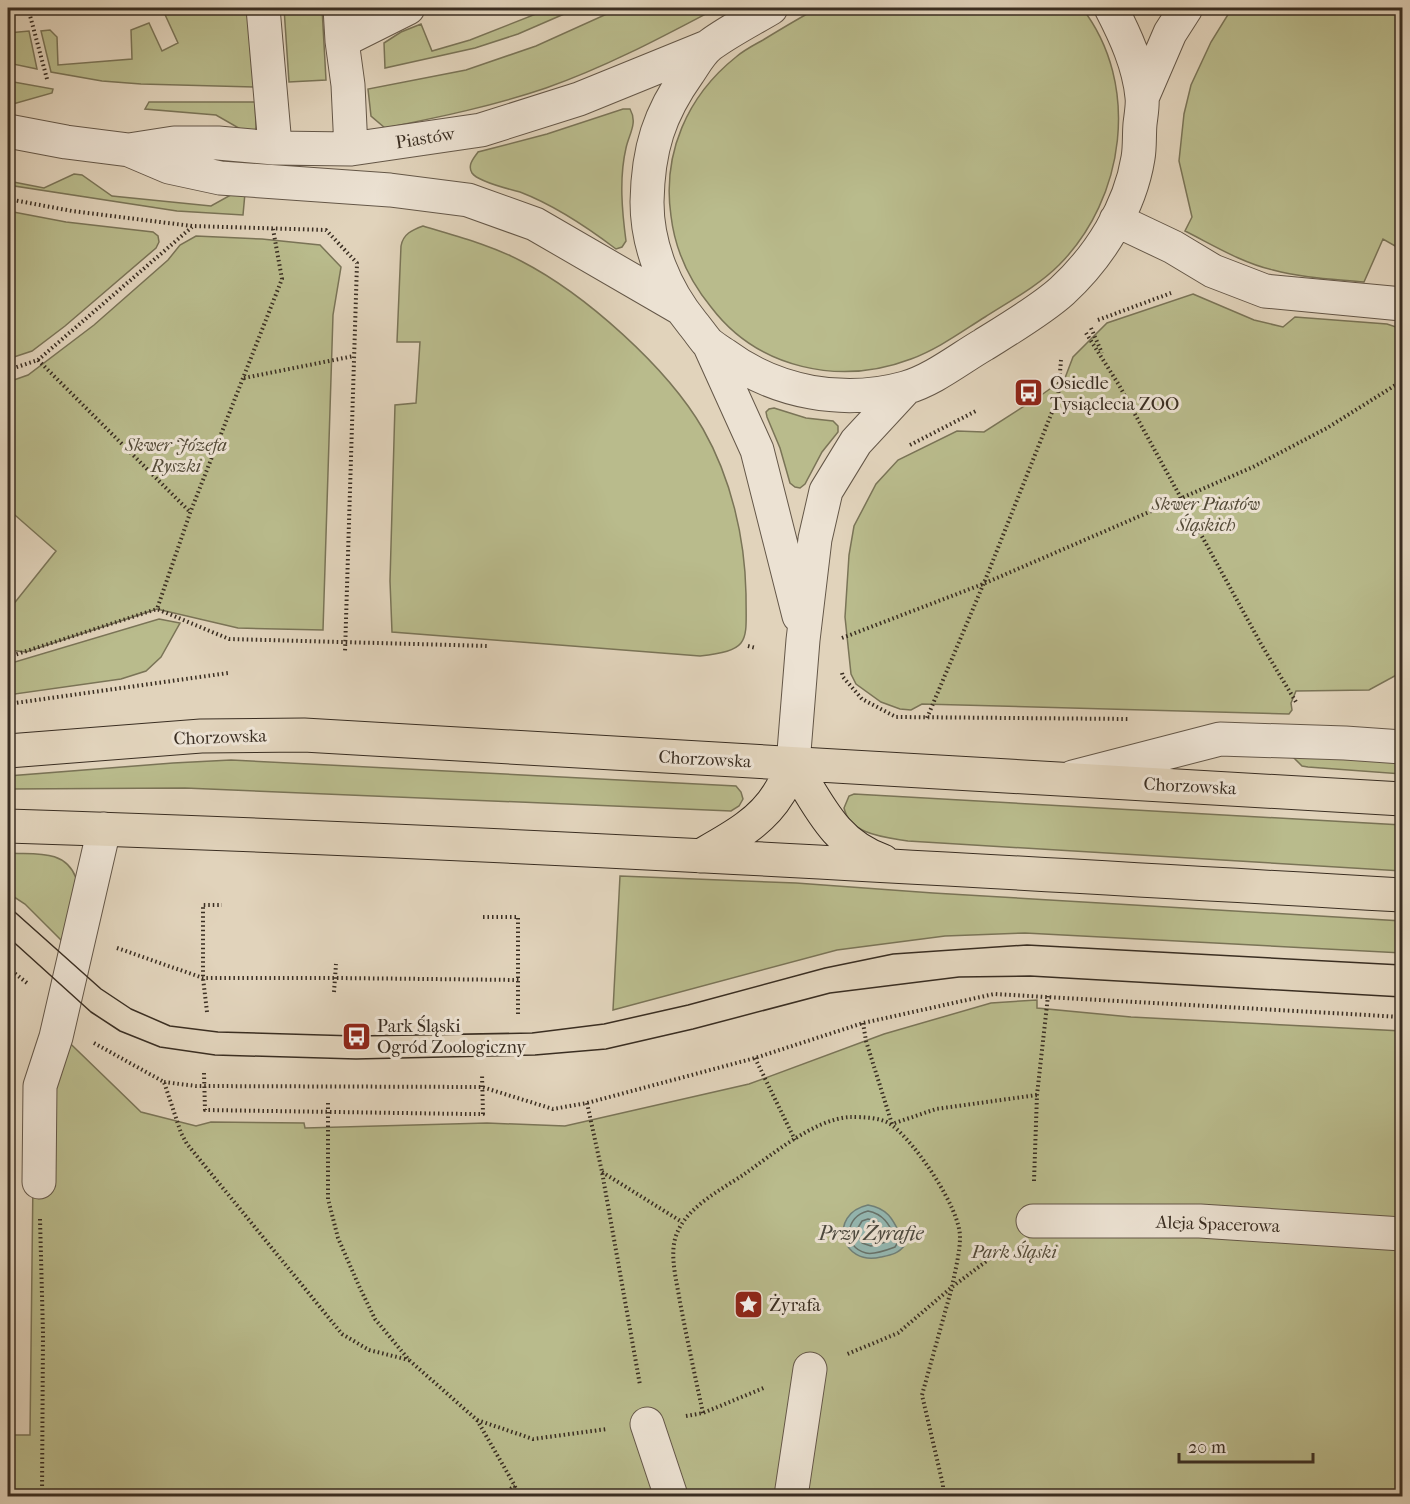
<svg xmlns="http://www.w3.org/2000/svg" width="1410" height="1504" viewBox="0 0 1410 1504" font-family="'IM FELL French Canon',serif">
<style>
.green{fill:#b9bb8c;stroke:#7a7457;stroke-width:1.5}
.water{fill:#94b7b1;stroke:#708078;stroke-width:1.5}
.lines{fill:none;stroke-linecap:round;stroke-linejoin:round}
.shore{stroke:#67726a;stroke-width:1.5}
.minor-casing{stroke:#645748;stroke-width:35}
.major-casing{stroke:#3a2e22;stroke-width:35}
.path{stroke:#3a2e22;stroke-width:4;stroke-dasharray:1.5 3;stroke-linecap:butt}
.minor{stroke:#ece2d3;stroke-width:33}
.major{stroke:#e1d3bb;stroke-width:33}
.tram{stroke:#3a2e22;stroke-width:1.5}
.labels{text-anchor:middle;stroke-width:6;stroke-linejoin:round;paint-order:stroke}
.street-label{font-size:18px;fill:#3a2e22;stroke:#ece2d3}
.poi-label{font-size:18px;fill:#3a2e22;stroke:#ece2d3;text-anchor:start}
.park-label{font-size:18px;font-style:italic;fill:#534a37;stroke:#ece2d3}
.water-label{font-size:20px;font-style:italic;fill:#4c493f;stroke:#ece2d3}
</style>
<rect width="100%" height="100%" fill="#e1d3bb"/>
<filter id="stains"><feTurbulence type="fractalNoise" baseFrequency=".00333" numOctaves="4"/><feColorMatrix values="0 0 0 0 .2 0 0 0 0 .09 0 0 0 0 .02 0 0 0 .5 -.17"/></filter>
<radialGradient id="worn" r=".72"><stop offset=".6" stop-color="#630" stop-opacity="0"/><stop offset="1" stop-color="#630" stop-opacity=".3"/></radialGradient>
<path class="green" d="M 162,8 L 249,8 L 254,87 L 141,84 L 102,81 L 51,72 L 41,31 L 50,30 L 57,37 L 58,65 L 132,59 L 131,30 L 149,23 L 162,51 L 178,43 Z
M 284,8 L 322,8 L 326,80 L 289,82 Z
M 551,8 L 578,8 L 518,34 L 475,48 L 385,68 L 384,43 L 401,32 L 421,24 L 432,51 L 470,40 Z
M 620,8 L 717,8 C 662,37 606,67 546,88 C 493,106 440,117 385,128 L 371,116 L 368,89 L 466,70 L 536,46 Z
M 818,8 L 1082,8 C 1141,84 1125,199 1059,265 C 1038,286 1010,301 985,317 C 961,332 938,349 911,359 C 840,386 758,369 711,307 C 689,280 675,250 671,216 C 662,154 687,96 736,57 C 744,50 754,45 763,40 C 781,29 799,18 818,8 Z
M 1232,8 L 1402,8 L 1402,232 L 1395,246 L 1383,239 L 1364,282 C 1334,279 1303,278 1273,270 C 1242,263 1213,245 1185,231 L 1192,217 L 1179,161 L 1184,114 L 1191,85 L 1211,42 Z
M 29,31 L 37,69 L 8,63 L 8,33 Z
M 8,81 L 53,89 L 52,93 L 13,104 L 8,103 Z
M 149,102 L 255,102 L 256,127 L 255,132 L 249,134 L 216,115 L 145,109 Z
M 623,109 L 630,109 C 638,123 629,134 626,148 C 619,178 622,211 626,241 L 622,247 L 616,249 C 587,227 554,205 520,192 C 509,189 478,182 472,173 C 467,165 474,158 478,152 L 547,134 Z
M 74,174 L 82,175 L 112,196 L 211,206 L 236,192 L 245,193 L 243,215 L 177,211 L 8,185 L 8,181 L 44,188 Z
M 8,211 L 66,222 L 153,232 L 158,236 L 159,242 L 156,248 L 65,326 L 32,351 L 8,359 L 8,318 L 10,316 L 8,312 Z
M 423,226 C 456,236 491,245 521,261 C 585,294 667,367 703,429 C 731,478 745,538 746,594 C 746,642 752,650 700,656 L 392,632 L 390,581 L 395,405 L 416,403 L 420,342 L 397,342 L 401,246 C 403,234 412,230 423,226 Z
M 196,236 L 262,239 L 320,245 L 341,267 L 333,315 L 323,630 L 238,628 L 157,609 L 26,652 L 8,650 L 8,611 L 56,551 L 8,509 L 8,382 L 28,375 L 94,325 L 168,260 L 180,245 Z
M 1193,294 L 1254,320 L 1283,327 L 1295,317 L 1387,324 L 1402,329 L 1402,672 L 1369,690 L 1296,691 L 1291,703 L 1292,710 L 1289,714 L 922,704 L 911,710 L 900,709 L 881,702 L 856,684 L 851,674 L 845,617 L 849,555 L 854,526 L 876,484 L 898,460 L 957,431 L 984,432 L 1040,396 L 1065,378 L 1073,357 L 1107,323 Z
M 774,408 L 806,418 L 833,421 L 838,426 L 838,432 L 822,452 L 805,484 L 800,488 L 795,487 L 790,483 L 780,448 L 767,417 L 766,412 L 769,409 Z
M 159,619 L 180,623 L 161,657 L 146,671 L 121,679 L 8,695 L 8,664 Z
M 1296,753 L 1402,759 L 1402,774 L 1308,767 L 1302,766 L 1294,758 Z
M 231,760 L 736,786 L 741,792 L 743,799 L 739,806 L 731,811 L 185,788 L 8,789 L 8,776 L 173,763 Z
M 854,794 L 1402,825 L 1402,871 L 908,841 C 885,837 850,835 844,808 L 849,796 Z
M 8,853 C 33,855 65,848 76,878 L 63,942 L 25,904 L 8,893 Z
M 620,876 L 796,883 L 933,893 L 1402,921 L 1402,953 L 1025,933 L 945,936 L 837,950 L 613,1010 Z
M 1037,1000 L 1037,1008 L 1131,1017 L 1402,1031 L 1402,1496 L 8,1496 L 8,1435 L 30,1435 L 34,1093 L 48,1022 L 141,1112 L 196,1126 L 211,1122 L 304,1123 L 305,1128 L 487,1123 L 565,1126 L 749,1084 L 884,1034 L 991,1003 Z"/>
<path class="water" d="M 868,1205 C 891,1209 894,1223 904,1242 L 905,1245 C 898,1254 891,1255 881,1257 C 841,1267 827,1214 868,1205 Z"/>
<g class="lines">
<path class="shore" d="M 868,1211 C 885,1214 890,1227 898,1242 L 895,1247 C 887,1250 874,1255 866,1253 C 842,1247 845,1216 868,1211 Z
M 868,1219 L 877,1221 L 887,1238 L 886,1242 L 871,1246 L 862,1243 L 856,1231 L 862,1221 Z"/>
<defs>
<path id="minor" d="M 263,8 L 274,134
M 340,8 L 342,41
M 771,8 C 751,20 729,31 710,45 C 701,52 695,63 689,72 C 659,114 648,149 647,202 C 647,246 665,290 693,324 C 698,330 702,336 707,342 C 712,347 719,351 725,355 C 776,393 844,405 905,388 C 933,380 959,359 983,345 C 1007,330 1041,310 1062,291 C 1099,257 1130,208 1138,158 C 1140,147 1139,135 1140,124 C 1141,115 1143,105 1142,97 C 1139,65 1125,35 1111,8
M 1142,98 L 1170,33 L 1186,8
M 8,131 L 66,142 L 129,150 L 169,167 L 220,178 L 390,190 L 468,200 L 535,224 L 680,308
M 351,149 L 348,85 L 342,41 L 408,8
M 129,150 L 174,143 L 218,143 L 274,148 L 351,149 L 481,130 L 579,99 L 707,47
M 1116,220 L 1173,247 L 1213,271 L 1265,291 L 1402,304
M 709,344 L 757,450 L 799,616
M 793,764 L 803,640 L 815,539 L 826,491 L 856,442 L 906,388
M 1073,777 L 1220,739 L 1345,743 L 1402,747
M 39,1182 L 40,1086 L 56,1037 L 104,829
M 1033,1221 L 1200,1221 L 1402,1234
M 647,1424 L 671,1496
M 791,1496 L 810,1369"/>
<path id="major" d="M 8,751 L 201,736 L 304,735 L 1402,799
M 793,764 C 819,805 834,844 883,861
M 8,826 C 473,841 938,868 1402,895
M 700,856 C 730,839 761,823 779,793 C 785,784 789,773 793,764"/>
</defs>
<use href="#minor" class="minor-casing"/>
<use href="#major" class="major-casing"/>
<path class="path" d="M 28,8 L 47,79
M 8,199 L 72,211 L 192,226 L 326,230 L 357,263 L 345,652
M 273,229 L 282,279 L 190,513 L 157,609 L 229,639 L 489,646
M 1098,320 L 1171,293
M 1091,328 L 1102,353
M 1086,333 L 1119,385 L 1261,644 L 1296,702
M 38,360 L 190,512
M 8,370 L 38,360 L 192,227
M 244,378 L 354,356
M 910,445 L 976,411
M 842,638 L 983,584 L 1253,467 L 1327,428 L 1402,381
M 748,646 L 756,648
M 8,657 L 157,609
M 842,673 L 843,677 L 862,699 L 896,717 L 1129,719
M 8,704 L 228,673
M 927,718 L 986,578 L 1058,397 L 1061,360
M 483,917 L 518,917 L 518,1015
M 117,948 L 203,978 L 335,978 L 519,980
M 8,968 L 27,983
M 334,992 L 336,964
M 207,1012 L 203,978 L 203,905 L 222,905
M 863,1023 L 866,1041 L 892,1124 L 936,1109 L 1037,1095
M 94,1043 L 164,1082 L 181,1133 L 187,1144 L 342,1334 L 369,1350 L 409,1360
M 755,1058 L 795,1140
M 204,1073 L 205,1110 L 466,1114 L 483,1114 L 482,1074
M 164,1082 L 196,1086 L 482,1087 L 553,1109 L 587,1103 L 755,1058 L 863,1023 L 994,994 L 1402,1017
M 328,1103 L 328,1199 L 338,1238 L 359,1286 L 375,1319 L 409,1360 L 477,1420 L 515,1486 L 516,1496
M 587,1103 L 602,1172 L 640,1385
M 602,1172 L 682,1222
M 1034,1181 L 1037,1095 L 1048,996
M 40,1219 L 43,1333 L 42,1496
M 703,1413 C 695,1376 687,1339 680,1302 C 677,1283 670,1258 675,1239 C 683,1209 719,1191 743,1175 C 772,1155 814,1119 850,1117 C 862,1117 883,1117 893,1126 C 916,1144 960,1208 960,1237 C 960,1253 955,1271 952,1287 L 898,1333 L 845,1355
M 686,1416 L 703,1413 L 766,1387
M 477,1420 L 533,1439 L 607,1429
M 499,1496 L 515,1486
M 943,1496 L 943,1485 L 922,1395 L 952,1287 L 1004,1248"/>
<use href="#minor" class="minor"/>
<use href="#major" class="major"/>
<path class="tram" d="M 8,906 L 101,989 L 131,1009 L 170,1026 L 218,1032 L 356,1036 L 532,1033 L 604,1024 L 688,1005 L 825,968 L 893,954 L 1027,945 L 1402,965
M 8,937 L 91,1012 L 120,1031 L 160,1047 L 215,1055 L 356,1059 L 535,1055 L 606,1049 L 693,1029 L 830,993 L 959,977 L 1030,976 L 1402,997"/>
</g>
<defs>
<symbol id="bus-square" viewBox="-11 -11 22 22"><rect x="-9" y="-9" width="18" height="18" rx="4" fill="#8f2418" stroke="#ece2d3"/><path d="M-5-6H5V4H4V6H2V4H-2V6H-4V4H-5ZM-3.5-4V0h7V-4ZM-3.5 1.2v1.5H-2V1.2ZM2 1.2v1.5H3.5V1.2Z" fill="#fff"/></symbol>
<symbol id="sight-square" viewBox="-11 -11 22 22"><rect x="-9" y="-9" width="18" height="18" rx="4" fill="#8f2418" stroke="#ece2d3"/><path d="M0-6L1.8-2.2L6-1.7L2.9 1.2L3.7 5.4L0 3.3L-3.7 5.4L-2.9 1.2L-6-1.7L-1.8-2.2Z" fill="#fff"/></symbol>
</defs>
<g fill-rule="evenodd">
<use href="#bus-square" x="1012" y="376" width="33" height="33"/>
<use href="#bus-square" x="340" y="1020" width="33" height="33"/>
<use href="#sight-square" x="732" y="1288" width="33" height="33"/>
</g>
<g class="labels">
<g class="street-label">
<text transform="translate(425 138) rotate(-9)" y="6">Piastów</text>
<text transform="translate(220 737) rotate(-2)" y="6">Chorzowska</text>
<text transform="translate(705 759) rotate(3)" y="6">Chorzowska</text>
<text transform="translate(1190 786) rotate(3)" y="6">Chorzowska</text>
<text transform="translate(1218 1224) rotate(2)" y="6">Aleja Spacerowa</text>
</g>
<g class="poi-label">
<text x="1050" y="389">Osiedle<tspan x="1050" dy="21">Tysiąclecia ZOO</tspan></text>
<text x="377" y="1032">Park Śląski<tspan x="377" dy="21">Ogród Zoologiczny</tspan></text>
<text x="769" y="1311">Żyrafa</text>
</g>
<g class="park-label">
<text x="176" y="451">Skwer Józefa<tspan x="176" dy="21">Ryszki</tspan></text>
<text x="1206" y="510">Skwer Piastów<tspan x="1206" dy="21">Śląskich</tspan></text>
<text x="1014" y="1258">Park Śląski</text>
</g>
<g class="water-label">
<text x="871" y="1240">Przy Żyrafie</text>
</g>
</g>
<rect width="1410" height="1504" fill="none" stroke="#e1d3bb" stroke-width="30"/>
<rect x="9" y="9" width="1392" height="1486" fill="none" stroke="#3a2e22" stroke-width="3"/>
<rect x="15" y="15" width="1380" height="1474" fill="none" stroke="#3a2e22" stroke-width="1.5"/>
<path d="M1179 1453v9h134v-9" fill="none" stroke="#3a2e22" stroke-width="3"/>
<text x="1188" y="1453" font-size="18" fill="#3a2e22" stroke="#ece2d3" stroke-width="4.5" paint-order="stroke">20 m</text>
<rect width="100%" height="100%" filter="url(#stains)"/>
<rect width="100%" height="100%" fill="url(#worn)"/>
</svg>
